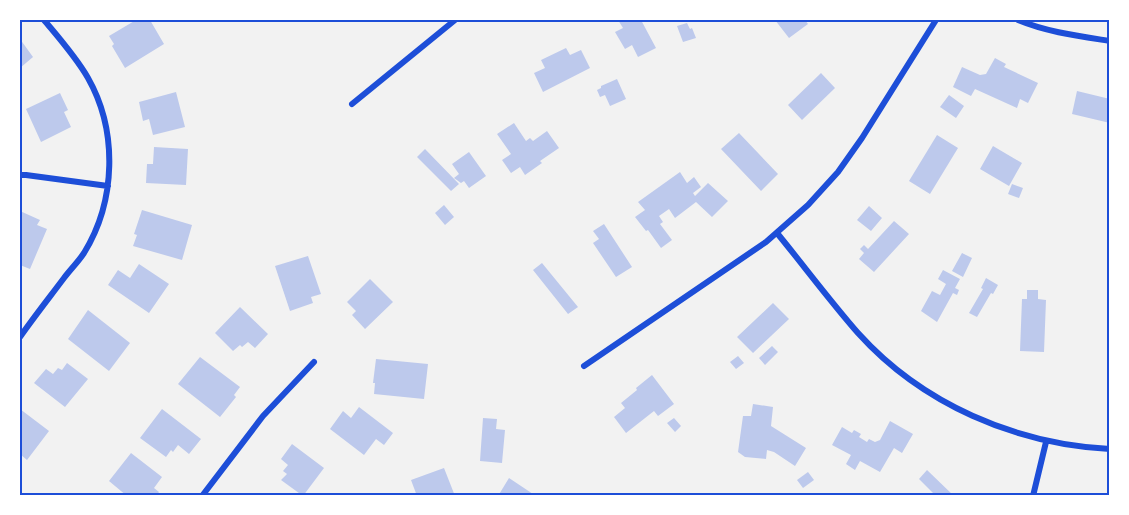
<svg xmlns="http://www.w3.org/2000/svg" width="1129" height="515" viewBox="0 0 1129 515" font-family="'Source Sans 3',sans-serif">
<style>
.building{fill:#bdc9ec}
.lines{fill:none;stroke-linecap:round;stroke-linejoin:round}
.minor{stroke:#1d4ed8;stroke-width:6}
.neatline{fill:none;stroke:#1d4ed8;stroke-width:2}
</style>
<rect width="100%" height="100%" fill="#f2f2f2"/>
<path class="building" d="M 136,20 L 150,20 L 164,44 L 125,68 L 112,46 L 114,44 L 109,36 Z
M 618,20 L 641,20 L 656,48 L 638,57 L 632,45 L 625,49 L 615,32 L 623,28 Z
M 775,20 L 805,20 L 808,24 L 789,38 Z
M 687,23 L 690,29 L 692,28 L 696,38 L 683,42 L 677,26 Z
M 20,39 L 33,57 L 20,68 Z
M 566,48 L 570,55 L 581,50 L 590,68 L 543,92 L 534,73 L 545,68 L 541,60 Z
M 995,58 L 1006,64 L 1004,67 L 1038,83 L 1028,103 L 1020,99 L 1017,108 L 975,89 L 971,96 L 953,87 L 962,67 L 980,75 L 986,74 Z
M 821,73 L 835,88 L 802,120 L 788,105 Z
M 617,79 L 626,99 L 610,106 L 605,95 L 600,97 L 597,90 L 601,88 L 601,86 Z
M 1077,91 L 1110,99 L 1110,123 L 1072,114 Z
M 176,92 L 185,127 L 153,135 L 149,119 L 143,121 L 139,102 Z
M 60,93 L 68,110 L 64,112 L 71,127 L 41,142 L 26,109 Z
M 949,95 L 964,106 L 956,118 L 940,107 Z
M 514,123 L 526,141 L 530,138 L 533,141 L 547,131 L 559,148 L 540,161 L 542,163 L 525,175 L 520,167 L 511,173 L 502,160 L 511,154 L 497,134 Z
M 739,133 L 778,174 L 761,191 L 721,149 Z
M 937,135 L 958,148 L 930,194 L 909,181 Z
M 993,146 L 1022,163 L 1009,186 L 980,169 Z
M 154,147 L 188,149 L 186,185 L 146,183 L 147,164 L 153,164 Z
M 425,149 L 459,184 L 451,191 L 417,157 Z
M 469,152 L 486,176 L 469,188 L 464,181 L 461,183 L 454,178 L 459,174 L 452,164 Z
M 680,172 L 687,183 L 694,177 L 701,187 L 693,193 L 695,196 L 708,183 L 728,201 L 712,217 L 696,202 L 675,218 L 669,209 L 659,216 L 663,222 L 660,224 L 672,240 L 661,248 L 648,230 L 646,231 L 635,217 L 645,210 L 638,202 Z
M 1012,184 L 1023,188 L 1019,198 L 1008,194 Z
M 444,205 L 454,217 L 445,225 L 435,213 Z
M 869,206 L 882,218 L 871,231 L 857,220 Z
M 142,210 L 192,225 L 182,260 L 133,246 L 137,235 L 134,234 Z
M 20,211 L 40,220 L 37,225 L 47,229 L 30,269 L 20,265 Z
M 894,221 L 909,234 L 874,272 L 859,259 L 864,253 L 860,249 L 864,245 L 868,249 Z
M 604,224 L 632,267 L 616,277 L 593,243 L 599,239 L 593,231 Z
M 962,253 L 972,258 L 963,277 L 952,271 Z
M 308,256 L 321,294 L 311,297 L 313,303 L 290,311 L 275,266 Z
M 542,263 L 578,307 L 568,314 L 533,270 Z
M 139,264 L 169,284 L 149,313 L 108,285 L 118,270 L 130,278 Z
M 943,270 L 960,279 L 955,288 L 959,290 L 957,295 L 953,293 L 937,322 L 921,311 L 932,291 L 940,295 L 946,284 L 938,279 Z
M 986,278 L 998,285 L 993,294 L 991,293 L 977,317 L 969,313 L 983,289 L 981,288 Z
M 370,279 L 393,302 L 365,329 L 352,315 L 356,311 L 347,302 Z
M 1027,290 L 1038,290 L 1038,299 L 1046,300 L 1044,352 L 1020,351 L 1022,299 L 1027,299 Z
M 773,303 L 789,319 L 753,353 L 737,337 Z
M 240,307 L 268,334 L 255,348 L 248,342 L 242,347 L 240,345 L 233,351 L 215,333 Z
M 88,310 L 130,343 L 109,371 L 68,339 Z
M 772,346 L 778,352 L 765,365 L 759,358 Z
M 738,356 L 744,363 L 736,369 L 730,362 Z
M 200,357 L 240,387 L 234,395 L 236,397 L 220,417 L 178,384 Z
M 376,359 L 428,364 L 424,399 L 374,394 L 375,383 L 373,383 Z
M 67,363 L 88,379 L 65,407 L 34,383 L 46,369 L 53,374 L 58,368 L 62,370 Z
M 652,375 L 674,404 L 658,416 L 654,411 L 626,433 L 614,417 L 625,408 L 621,403 L 637,390 L 636,388 Z
M 753,404 L 773,407 L 771,426 L 806,448 L 795,466 L 774,452 L 767,450 L 766,459 L 745,457 L 738,452 L 743,416 L 751,416 Z
M 359,407 L 393,433 L 384,445 L 376,439 L 364,455 L 330,429 L 343,411 L 351,418 Z
M 20,409 L 49,431 L 27,460 L 20,454 Z
M 162,409 L 201,439 L 189,454 L 178,445 L 173,452 L 171,450 L 166,457 L 140,438 Z
M 483,418 L 497,419 L 496,429 L 505,430 L 502,463 L 480,461 Z
M 674,418 L 681,426 L 675,432 L 667,423 Z
M 890,421 L 913,434 L 902,453 L 894,448 L 880,472 L 860,461 L 855,470 L 846,464 L 851,455 L 832,445 L 842,427 L 852,433 L 854,430 L 861,434 L 859,437 L 867,442 L 869,439 L 875,442 L 880,440 Z
M 292,444 L 324,468 L 303,496 L 281,480 L 287,474 L 283,471 L 288,465 L 281,459 Z
M 131,453 L 162,477 L 154,488 L 159,492 L 156,496 L 127,496 L 109,481 Z
M 444,468 L 455,496 L 417,496 L 411,480 Z
M 927,470 L 954,496 L 936,496 L 919,479 Z
M 808,472 L 814,480 L 803,488 L 797,480 Z
M 509,478 L 536,496 L 498,496 Z"/>
<g class="lines">
<path class="minor" d="M 1018,20 C 1047,32 1078,36 1110,41
M 352,104 L 455,20
M 20,175 L 26,175 L 108,186
M 777,233 C 804,266 830,301 858,333 C 922,404 1015,444 1110,449
M 20,337 C 34,317 49,298 64,278 C 70,270 78,262 84,253 C 116,201 118,131 88,78 C 76,57 59,38 44,20
M 584,366 L 766,242 L 808,205 L 838,172 L 862,138 L 936,20
M 202,496 L 263,416 L 314,362
M 1033,496 L 1046,442"/>
</g>
<rect width="1129" height="515" fill="none" stroke="#ffffff" stroke-width="42"/>
<rect x="21" y="21" width="1087" height="473" class="neatline"/>
</svg>
